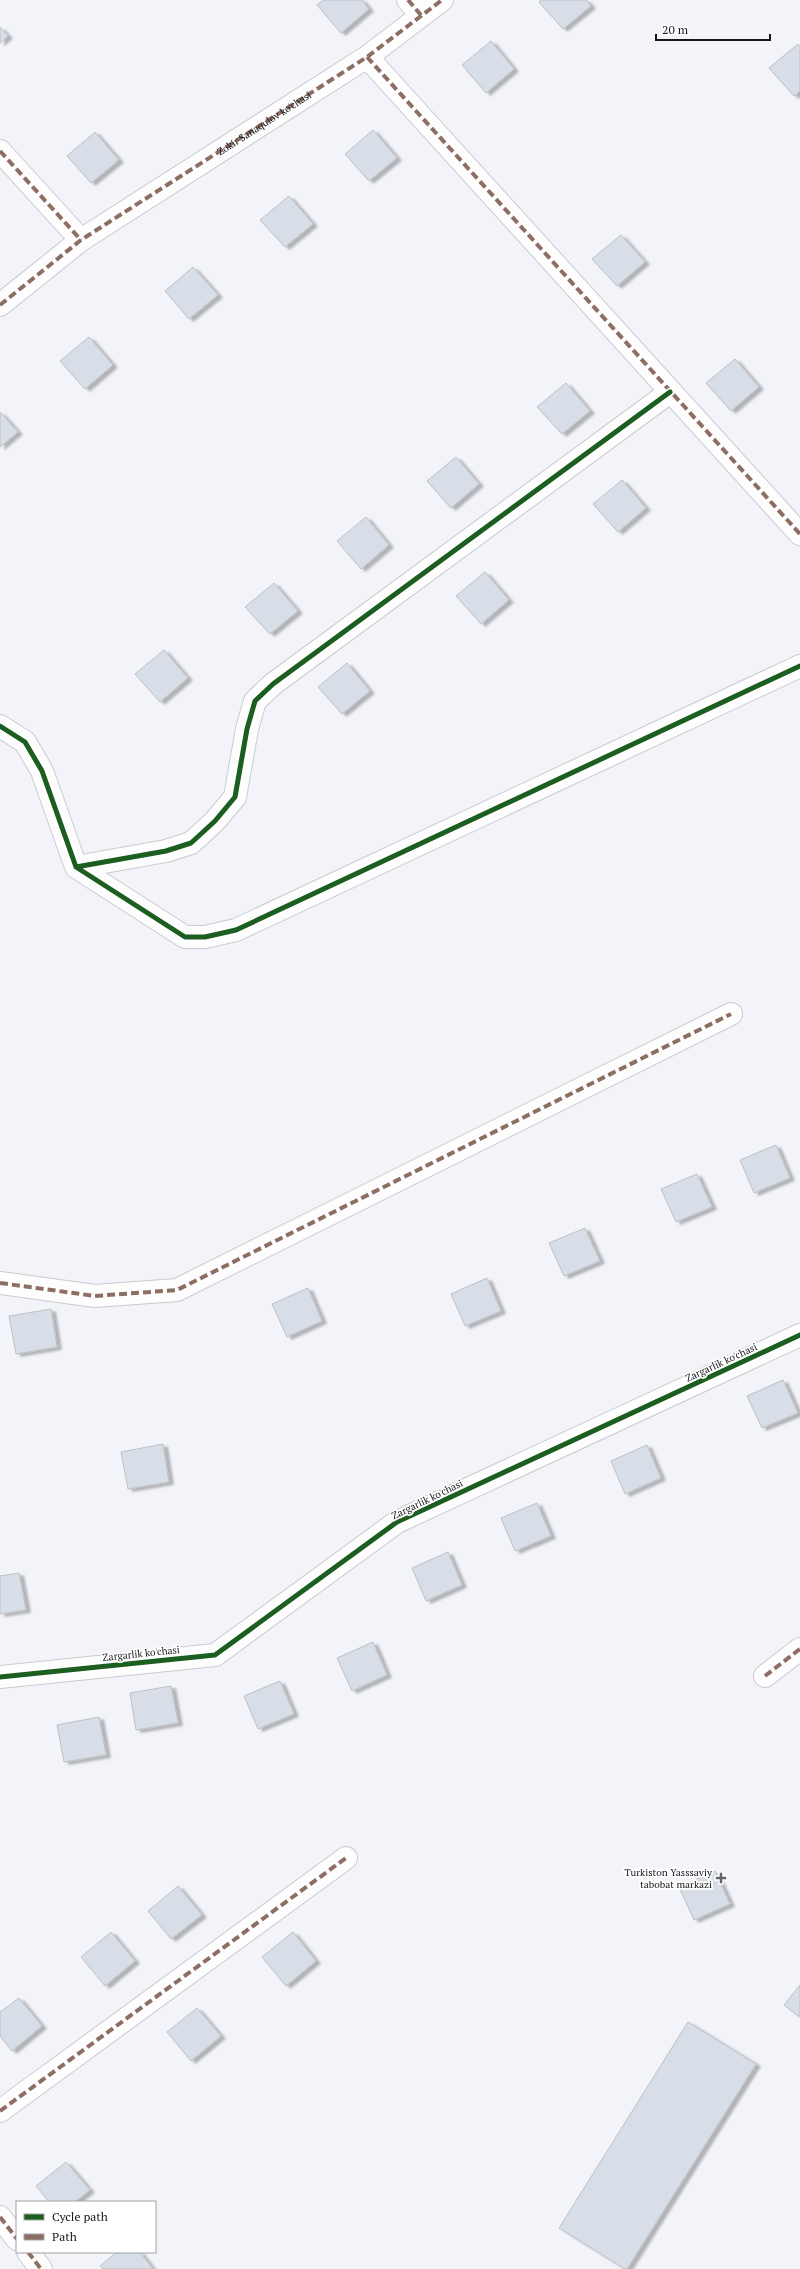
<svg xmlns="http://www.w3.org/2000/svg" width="800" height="2269" viewBox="0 0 800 2269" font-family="'PT Serif',serif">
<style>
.building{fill:#d8dee7;stroke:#bebfc3;filter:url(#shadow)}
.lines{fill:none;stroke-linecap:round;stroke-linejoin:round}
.street-casing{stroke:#cacbcf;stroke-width:24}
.street{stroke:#fdfdfe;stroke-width:22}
.quiet{stroke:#8d6e63;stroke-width:4;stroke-dasharray:8 4;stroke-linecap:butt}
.cycleway-casing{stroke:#fff;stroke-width:8}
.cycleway{stroke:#1b5e20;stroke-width:5}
.poi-dot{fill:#626467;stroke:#fff;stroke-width:1.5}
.labels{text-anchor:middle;stroke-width:3.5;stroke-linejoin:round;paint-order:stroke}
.street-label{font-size:10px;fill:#141619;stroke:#fff}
.poi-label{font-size:10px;fill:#141619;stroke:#fff;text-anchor:end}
</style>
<defs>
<filter id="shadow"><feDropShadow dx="4.5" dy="2.5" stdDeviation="1" flood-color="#0004"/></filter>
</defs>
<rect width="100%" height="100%" fill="#f2f4f9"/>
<path class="building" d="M 323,0 L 362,0 L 369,9 L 341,33 L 317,5 Z
M 541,0 L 586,0 L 591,6 L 563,29 L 539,2 Z
M 0,27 L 8,36 L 0,43 Z
M 491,41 L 514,69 L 486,93 L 462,65 Z
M 798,44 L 800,47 L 800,91 L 794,96 L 769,68 Z
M 373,130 L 397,158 L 369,181 L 345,154 Z
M 95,132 L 119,160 L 91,183 L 67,156 Z
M 289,196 L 313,224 L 285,247 L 260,220 Z
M 621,235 L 645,262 L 617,286 L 592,259 Z
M 193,267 L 218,295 L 189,319 L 165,291 Z
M 89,337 L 113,365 L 85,389 L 60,361 Z
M 735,359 L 759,387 L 731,411 L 706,383 Z
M 566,383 L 590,411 L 562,434 L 537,407 Z
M 0,412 L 18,432 L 0,447 Z
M 456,457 L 479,484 L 451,508 L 427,481 Z
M 622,480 L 646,508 L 618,532 L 593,504 Z
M 366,517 L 389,545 L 361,569 L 337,541 Z
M 485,572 L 509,600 L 481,624 L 456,596 Z
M 274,583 L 298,611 L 270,634 L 245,607 Z
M 164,650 L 188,678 L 160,702 L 135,674 Z
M 347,663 L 370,691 L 342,714 L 318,687 Z
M 776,1145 L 790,1178 L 754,1193 L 740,1160 Z
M 697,1174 L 712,1207 L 676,1222 L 661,1189 Z
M 585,1228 L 600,1261 L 564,1276 L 549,1243 Z
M 487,1278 L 501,1311 L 465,1326 L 451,1294 Z
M 308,1288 L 322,1321 L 287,1337 L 272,1304 Z
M 51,1309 L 57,1347 L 16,1354 L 9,1316 Z
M 783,1380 L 798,1413 L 762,1428 L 747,1396 Z
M 163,1444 L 169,1482 L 128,1489 L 121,1452 Z
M 647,1445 L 661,1478 L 625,1494 L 611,1461 Z
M 537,1503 L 551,1536 L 515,1551 L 501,1518 Z
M 448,1552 L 462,1585 L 426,1601 L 412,1568 Z
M 19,1573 L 26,1610 L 0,1614 L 0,1576 Z
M 373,1642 L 387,1675 L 352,1691 L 337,1658 Z
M 280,1681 L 294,1714 L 258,1729 L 244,1696 Z
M 171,1686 L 178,1723 L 136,1730 L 130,1693 Z
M 99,1717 L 106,1755 L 64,1762 L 57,1725 Z
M 715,1871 L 730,1904 L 694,1920 L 679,1887 Z
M 178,1886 L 202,1915 L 171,1939 L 148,1911 Z
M 111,1932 L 135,1961 L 105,1986 L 81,1957 Z
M 293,1932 L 316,1961 L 286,1986 L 262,1957 Z
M 800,1985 L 800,2017 L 784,2005 Z
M 19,1998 L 42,2026 L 12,2051 L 0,2036 L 0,2012 Z
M 197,2008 L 221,2036 L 191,2061 L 167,2032 Z
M 688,2022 L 756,2064 L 627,2269 L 625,2269 L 559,2228 Z
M 66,2162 L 90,2190 L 75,2202 L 49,2202 L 36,2186 Z
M 117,2252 L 140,2252 L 153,2269 L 103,2269 L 100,2266 Z"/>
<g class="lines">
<defs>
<path id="street" d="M 408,0 L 421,15
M 367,57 L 800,534
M 0,151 L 81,240
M 0,305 L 81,240 L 367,57 L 442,0
M 0,726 L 25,742 L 42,771 L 76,867 L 185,937 L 205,937 L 236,930 L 800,666
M 76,867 L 166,851 L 191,843 L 215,821 L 235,797 L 247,729 L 255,701 L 273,684 L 670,392
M 0,1283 L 95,1296 L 177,1290 L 731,1014
M 765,1676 L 800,1649
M 0,1677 L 215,1655 L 397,1522 L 800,1335
M 0,2111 L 346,1858
M 0,2217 L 17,2239
M 28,2252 L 41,2269"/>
</defs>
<use href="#street" class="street-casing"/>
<use href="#street" class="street"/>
<g class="quiet">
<path d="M 408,0 L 421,15"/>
<path d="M 367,57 L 800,534"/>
<path d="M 0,151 L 81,240"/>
<path id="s1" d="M 0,305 L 81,240 L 367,57 L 442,0"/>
<path d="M 0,1283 L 95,1296 L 177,1290 L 731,1014"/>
<path d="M 765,1676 L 800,1649"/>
<path d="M 0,2111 L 346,1858"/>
<path d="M 0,2217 L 17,2239"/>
<path d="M 28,2252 L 41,2269"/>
</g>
<defs>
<path id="cycleway" d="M 0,726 L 25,742 L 42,771 L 76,867 L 185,937 L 205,937 L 236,930 L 800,666
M 76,867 L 166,851 L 191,843 L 215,821 L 235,797 L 247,729 L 255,701 L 273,684 L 670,392
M 0,1677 L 215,1655 L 397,1522 L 800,1335"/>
</defs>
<use href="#cycleway" class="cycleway-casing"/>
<use href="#cycleway" class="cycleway"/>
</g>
<path class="poi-dot" d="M719 1872h4v4h4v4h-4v4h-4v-4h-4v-4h4z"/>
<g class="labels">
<g class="street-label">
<text dy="4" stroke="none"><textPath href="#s1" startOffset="321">Zokir Sanaqulov ko'chasi</textPath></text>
<text transform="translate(721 1362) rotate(-25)" y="4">Zargarlik ko'chasi</text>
<text transform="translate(427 1499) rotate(-26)" y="4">Zargarlik ko'chasi</text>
<text transform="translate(141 1653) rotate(-6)" y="4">Zargarlik ko'chasi</text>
</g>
<g class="poi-label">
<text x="712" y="1876">Turkiston Yasssaviy<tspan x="712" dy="12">tabobat markazi</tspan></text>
</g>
</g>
<rect x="16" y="2201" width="140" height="52" fill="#ffffff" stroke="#a1a2a3"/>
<rect x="24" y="2214" width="20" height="6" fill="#1b5e20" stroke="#a1a2a3"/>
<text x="52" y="2221" font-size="12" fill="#141619">Cycle path</text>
<rect x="24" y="2234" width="20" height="6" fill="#8d6e63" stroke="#a1a2a3"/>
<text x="52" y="2241" font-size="12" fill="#141619">Path</text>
<path d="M656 34v6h114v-6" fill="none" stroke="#141619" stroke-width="2"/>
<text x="662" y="34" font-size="12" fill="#141619" stroke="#ffffff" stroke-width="3" paint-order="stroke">20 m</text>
</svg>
